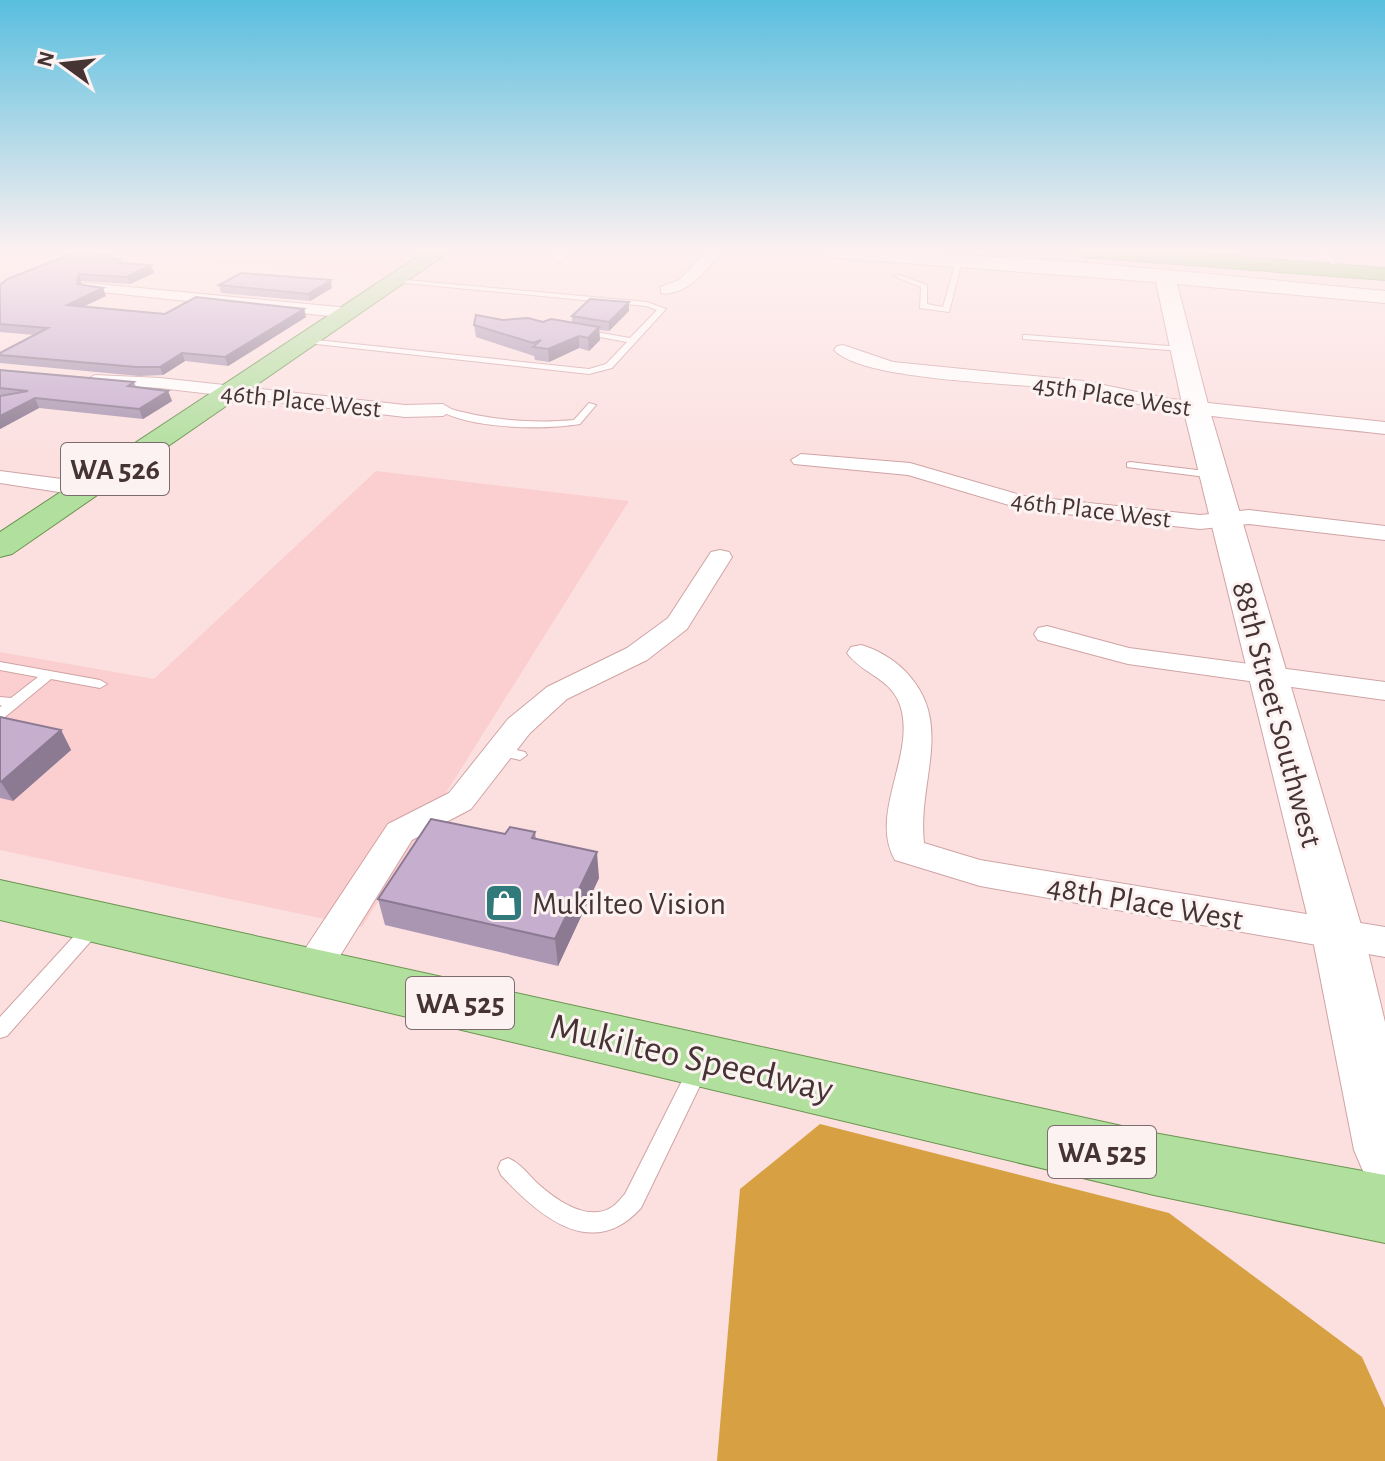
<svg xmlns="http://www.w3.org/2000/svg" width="1385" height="1461" viewBox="0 0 1385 1461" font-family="'Alegreya Sans',sans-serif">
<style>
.built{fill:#fbcecf}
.forest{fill:#d7a043}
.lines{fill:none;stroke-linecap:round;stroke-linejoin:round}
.lane-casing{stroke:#d0a3a4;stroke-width:2}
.street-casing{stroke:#d0a3a4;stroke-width:2}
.secondary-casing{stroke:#d0a3a4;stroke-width:2}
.primary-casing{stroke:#6a944f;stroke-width:2}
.highway-casing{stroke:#6a944f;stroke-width:2}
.lane{fill:#fff;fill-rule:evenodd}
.street{fill:#fff;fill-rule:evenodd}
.secondary{fill:#fff;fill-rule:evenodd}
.primary{fill:#b1df9e;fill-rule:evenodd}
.highway{fill:#7dc95d;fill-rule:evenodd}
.wall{fill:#aa96b2}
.shaded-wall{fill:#8b7a91}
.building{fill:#c6aecf;stroke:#8b7a91;stroke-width:2}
.labels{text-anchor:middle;stroke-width:6;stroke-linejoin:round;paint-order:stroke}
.far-street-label{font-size:26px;fill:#463334;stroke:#fcf2f2}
.shield{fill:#fcf2f2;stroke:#7d6c6d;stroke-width:2}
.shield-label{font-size:30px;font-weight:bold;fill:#463334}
.street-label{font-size:32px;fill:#463334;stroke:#fcf2f2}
.poi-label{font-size:32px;fill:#463334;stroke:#fcf2f2;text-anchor:start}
.near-street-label{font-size:38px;fill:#463334;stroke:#fcf2f2}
</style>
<rect width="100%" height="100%" fill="#fce0e0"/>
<path class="built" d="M 129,251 L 420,251 L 382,278 L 119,255 Z
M 376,471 L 629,501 L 362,927 L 0,850 L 0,652 L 154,679 Z"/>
<path class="forest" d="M 820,1124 L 1169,1213 L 1362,1357 L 1385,1408 L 1385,1461 L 717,1461 L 740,1189 Z"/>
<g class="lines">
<defs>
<path id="lane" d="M 1321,251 L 1328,251 L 1341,272 L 1337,272 Z
M 959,259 L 962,261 L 949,312 L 920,308 L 921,287 L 894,276 L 899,275 L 927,285 L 927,304 L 943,307 L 956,261 Z
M 396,279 L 647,302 L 666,309 L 612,368 L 589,374 L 307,343 L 303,341 L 307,339 L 589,369 L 606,364 L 627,342 L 578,333 L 578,329 L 630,338 L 657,310 L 646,306 L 394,282 Z
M 1026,335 L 1182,347 L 1186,349 L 1182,351 L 1023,339 L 1023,335 Z
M 589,403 L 596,405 L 580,424 C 544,430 470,429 439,410 L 443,407 C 487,420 529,424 574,420 Z
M 1130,462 L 1214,472 L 1219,475 L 1214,478 L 1127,467 L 1127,463 Z
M 0,662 L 100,680 L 107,684 L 100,688 L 51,679 L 5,717 L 0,718 L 0,707 L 2,706 L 0,705 L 0,697 L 11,698 L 38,677 L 0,670 Z
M 499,746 L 525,752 L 527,755 L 520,760 L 494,754 L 492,751 Z
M 92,921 L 98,923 L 101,928 L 98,933 L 7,1036 L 0,1038 L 0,1017 L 86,923 Z
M 699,1058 L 706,1061 L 709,1067 L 641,1208 C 592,1262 539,1216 501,1175 L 498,1168 L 501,1161 L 508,1158 C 520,1163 528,1174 537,1183 C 555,1199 587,1223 612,1207 C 617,1204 621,1198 625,1194 L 692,1061 Z"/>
<path id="street" d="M 558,251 L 573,251 L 560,261 L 553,257 Z
M 707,251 L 722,251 C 707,269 687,297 661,293 L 661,287 L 679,280 Z
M 87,283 L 349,308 L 357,313 L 349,318 L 82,290 L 82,284 Z
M 843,345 L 893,362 L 1084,381 L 1171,399 L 1385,422 L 1385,434 C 1315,426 1243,421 1173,411 C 1143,407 1114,396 1084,391 C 1033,383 865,383 834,350 L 837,346 Z
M 95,375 L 160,378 L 405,405 L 443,404 L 453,410 L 443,416 L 405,417 L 160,388 L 89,384 L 86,380 Z
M 801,454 L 910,463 L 1024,496 L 1200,515 L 1249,510 L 1385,526 L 1385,540 L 1249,524 L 1200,529 L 1022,509 L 908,475 L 794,464 L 791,460 Z
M 0,471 L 85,482 L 96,489 L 85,496 L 0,483 Z
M 720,550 L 729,552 L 732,557 L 687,629 L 647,660 L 567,699 L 530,733 L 471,809 L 412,840 L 325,980 L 312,985 L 299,980 L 293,969 L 299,958 L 388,824 L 449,793 L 508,719 L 547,687 L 627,648 L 668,618 L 711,552 Z
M 1047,626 L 1129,648 L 1385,682 L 1385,700 L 1128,664 L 1038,640 L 1034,634 L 1038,628 Z
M 861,645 C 876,649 893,659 904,670 C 956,722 917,779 924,843 L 980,860 L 1385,927 L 1385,957 L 980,886 L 895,860 C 868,813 917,754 900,705 C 891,678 862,674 847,653 L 851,647 Z"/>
<path id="secondary" d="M 816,251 C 1006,251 1196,273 1385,291 L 1385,303 L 1177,284 L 1209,408 L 1364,935 L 1385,1022 L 1385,1179 L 1363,1171 L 1354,1150 L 1312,935 L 1183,408 L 1156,282 L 825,257 Z"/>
<path id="primary" d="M 426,251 L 450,251 L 12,554 L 0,557 L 0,532 Z
M 0,880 L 1154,1133 L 1385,1175 L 1385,1243 L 1154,1195 L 0,920 Z"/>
<path id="highway" d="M 1075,251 L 1169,251 L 1385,268 L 1385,280 L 1085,257 Z"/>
</defs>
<use href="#lane" class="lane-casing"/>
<use href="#street" class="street-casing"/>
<use href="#secondary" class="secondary-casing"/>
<use href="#primary" class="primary-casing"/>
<use href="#highway" class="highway-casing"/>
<use href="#lane" class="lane"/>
<use href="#street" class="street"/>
<use href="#secondary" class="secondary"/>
<use href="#primary" class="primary"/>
<use href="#highway" class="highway"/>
</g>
<path class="wall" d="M 121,263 L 154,273 L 130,284 L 81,281 L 81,285 L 106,296 L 83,306 L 165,314 L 304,309 L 306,317 L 228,366 L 185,361 L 163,375 L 139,376 L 0,363 L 0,353 L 35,335 L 0,332 L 0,285 Z
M 219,285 L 332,288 L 310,301 L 221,293 Z
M 629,311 L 609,331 L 599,330 L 600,340 L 589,351 L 579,348 L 549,362 L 535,360 L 534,356 L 476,337 L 474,325 L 503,320 L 572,323 L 572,316 Z
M 0,370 L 134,382 L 136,387 L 168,391 L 172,401 L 143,419 L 39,408 L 0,429 Z
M 0,717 L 61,730 L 71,750 L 13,801 L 0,798 Z
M 535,832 L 536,839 L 599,878 L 558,966 L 385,925 L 378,899 L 505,834 Z"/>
<path class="shaded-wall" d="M 151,265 L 154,273 L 130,284 L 127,277 Z
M 79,274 L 81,281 L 80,292 L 77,284 Z
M 331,280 L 332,288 L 310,301 L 308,294 Z
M 103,288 L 106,296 L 70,313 L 67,305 Z
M 629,302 L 629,311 L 609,331 L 609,322 Z
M 304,309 L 306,317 L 228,366 L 225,357 Z
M 599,327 L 600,340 L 589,351 L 588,338 Z
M 579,336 L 579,348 L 549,362 L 548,349 Z
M 182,353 L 185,361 L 163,375 L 160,367 Z
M 168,391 L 172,401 L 143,419 L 139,409 Z
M 35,398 L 39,408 L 0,429 L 0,416 Z
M 61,730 L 71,750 L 13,801 L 1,782 Z
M 597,852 L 599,878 L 558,966 L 555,939 Z"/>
<path class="building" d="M 79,251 L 91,251 L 120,260 L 120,263 L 151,265 L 127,277 L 79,274 L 77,284 L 103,288 L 67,305 L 165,314 L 196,297 L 304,309 L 225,357 L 182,353 L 160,367 L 136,367 L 0,355 L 0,353 L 48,328 L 0,324 L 0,285 L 7,279 Z
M 241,273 L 331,280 L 308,294 L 219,285 Z
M 590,299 L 629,302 L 609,322 L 572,316 Z
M 476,315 L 503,320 L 528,318 L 543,322 L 551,319 L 599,327 L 588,338 L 579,336 L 548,349 L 533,347 L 541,340 L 533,343 L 474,325 Z
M 0,370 L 134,382 L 128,386 L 168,391 L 139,409 L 35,398 L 0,416 L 0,396 L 28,391 L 0,388 Z
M 0,717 L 61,730 L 1,782 L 0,781 Z
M 431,819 L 505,834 L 510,827 L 535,832 L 532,838 L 597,852 L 555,939 L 378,899 Z"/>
<linearGradient id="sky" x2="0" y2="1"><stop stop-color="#58bede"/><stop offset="0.55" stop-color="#fef1f1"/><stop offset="1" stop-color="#fef1f1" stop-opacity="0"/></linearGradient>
<rect width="1385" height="456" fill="url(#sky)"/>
<defs>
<symbol id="shop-square" viewBox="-11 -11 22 22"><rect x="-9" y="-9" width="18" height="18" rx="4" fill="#317a7c" stroke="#fcf2f2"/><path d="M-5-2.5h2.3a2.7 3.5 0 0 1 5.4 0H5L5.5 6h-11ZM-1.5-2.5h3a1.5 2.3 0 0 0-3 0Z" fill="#fff"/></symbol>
</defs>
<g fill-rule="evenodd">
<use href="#shop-square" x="482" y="881" width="44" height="44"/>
</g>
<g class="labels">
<g class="far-street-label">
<text transform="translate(1112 395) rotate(9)" y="9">45th Place West</text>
<text transform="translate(301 400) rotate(6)" y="9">46th Place West</text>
<text transform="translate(1091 509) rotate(7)" y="9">46th Place West</text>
</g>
<g class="shield">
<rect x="61" y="443" width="108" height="52" rx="6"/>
<rect x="406" y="977" width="108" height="52" rx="6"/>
<rect x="1048" y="1126" width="108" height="52" rx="6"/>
</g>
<g class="shield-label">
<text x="115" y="479">WA 526</text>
<text x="460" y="1013">WA 525</text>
<text x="1102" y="1162">WA 525</text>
</g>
<g class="street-label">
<text transform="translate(1278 714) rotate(75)" y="11">88th Street Southwest</text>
<text transform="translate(1145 902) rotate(10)" y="11">48th Place West</text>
</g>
<g class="poi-label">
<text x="532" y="914">Mukilteo Vision</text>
</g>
<g class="near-street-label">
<text transform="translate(692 1057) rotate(13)" y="13">Mukilteo Speedway</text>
</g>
</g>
<g transform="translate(64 64) rotate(285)" stroke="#fcf2f2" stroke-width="6" paint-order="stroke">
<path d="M0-6L14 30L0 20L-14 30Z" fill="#463334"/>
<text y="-12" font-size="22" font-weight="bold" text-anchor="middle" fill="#463334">N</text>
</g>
</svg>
